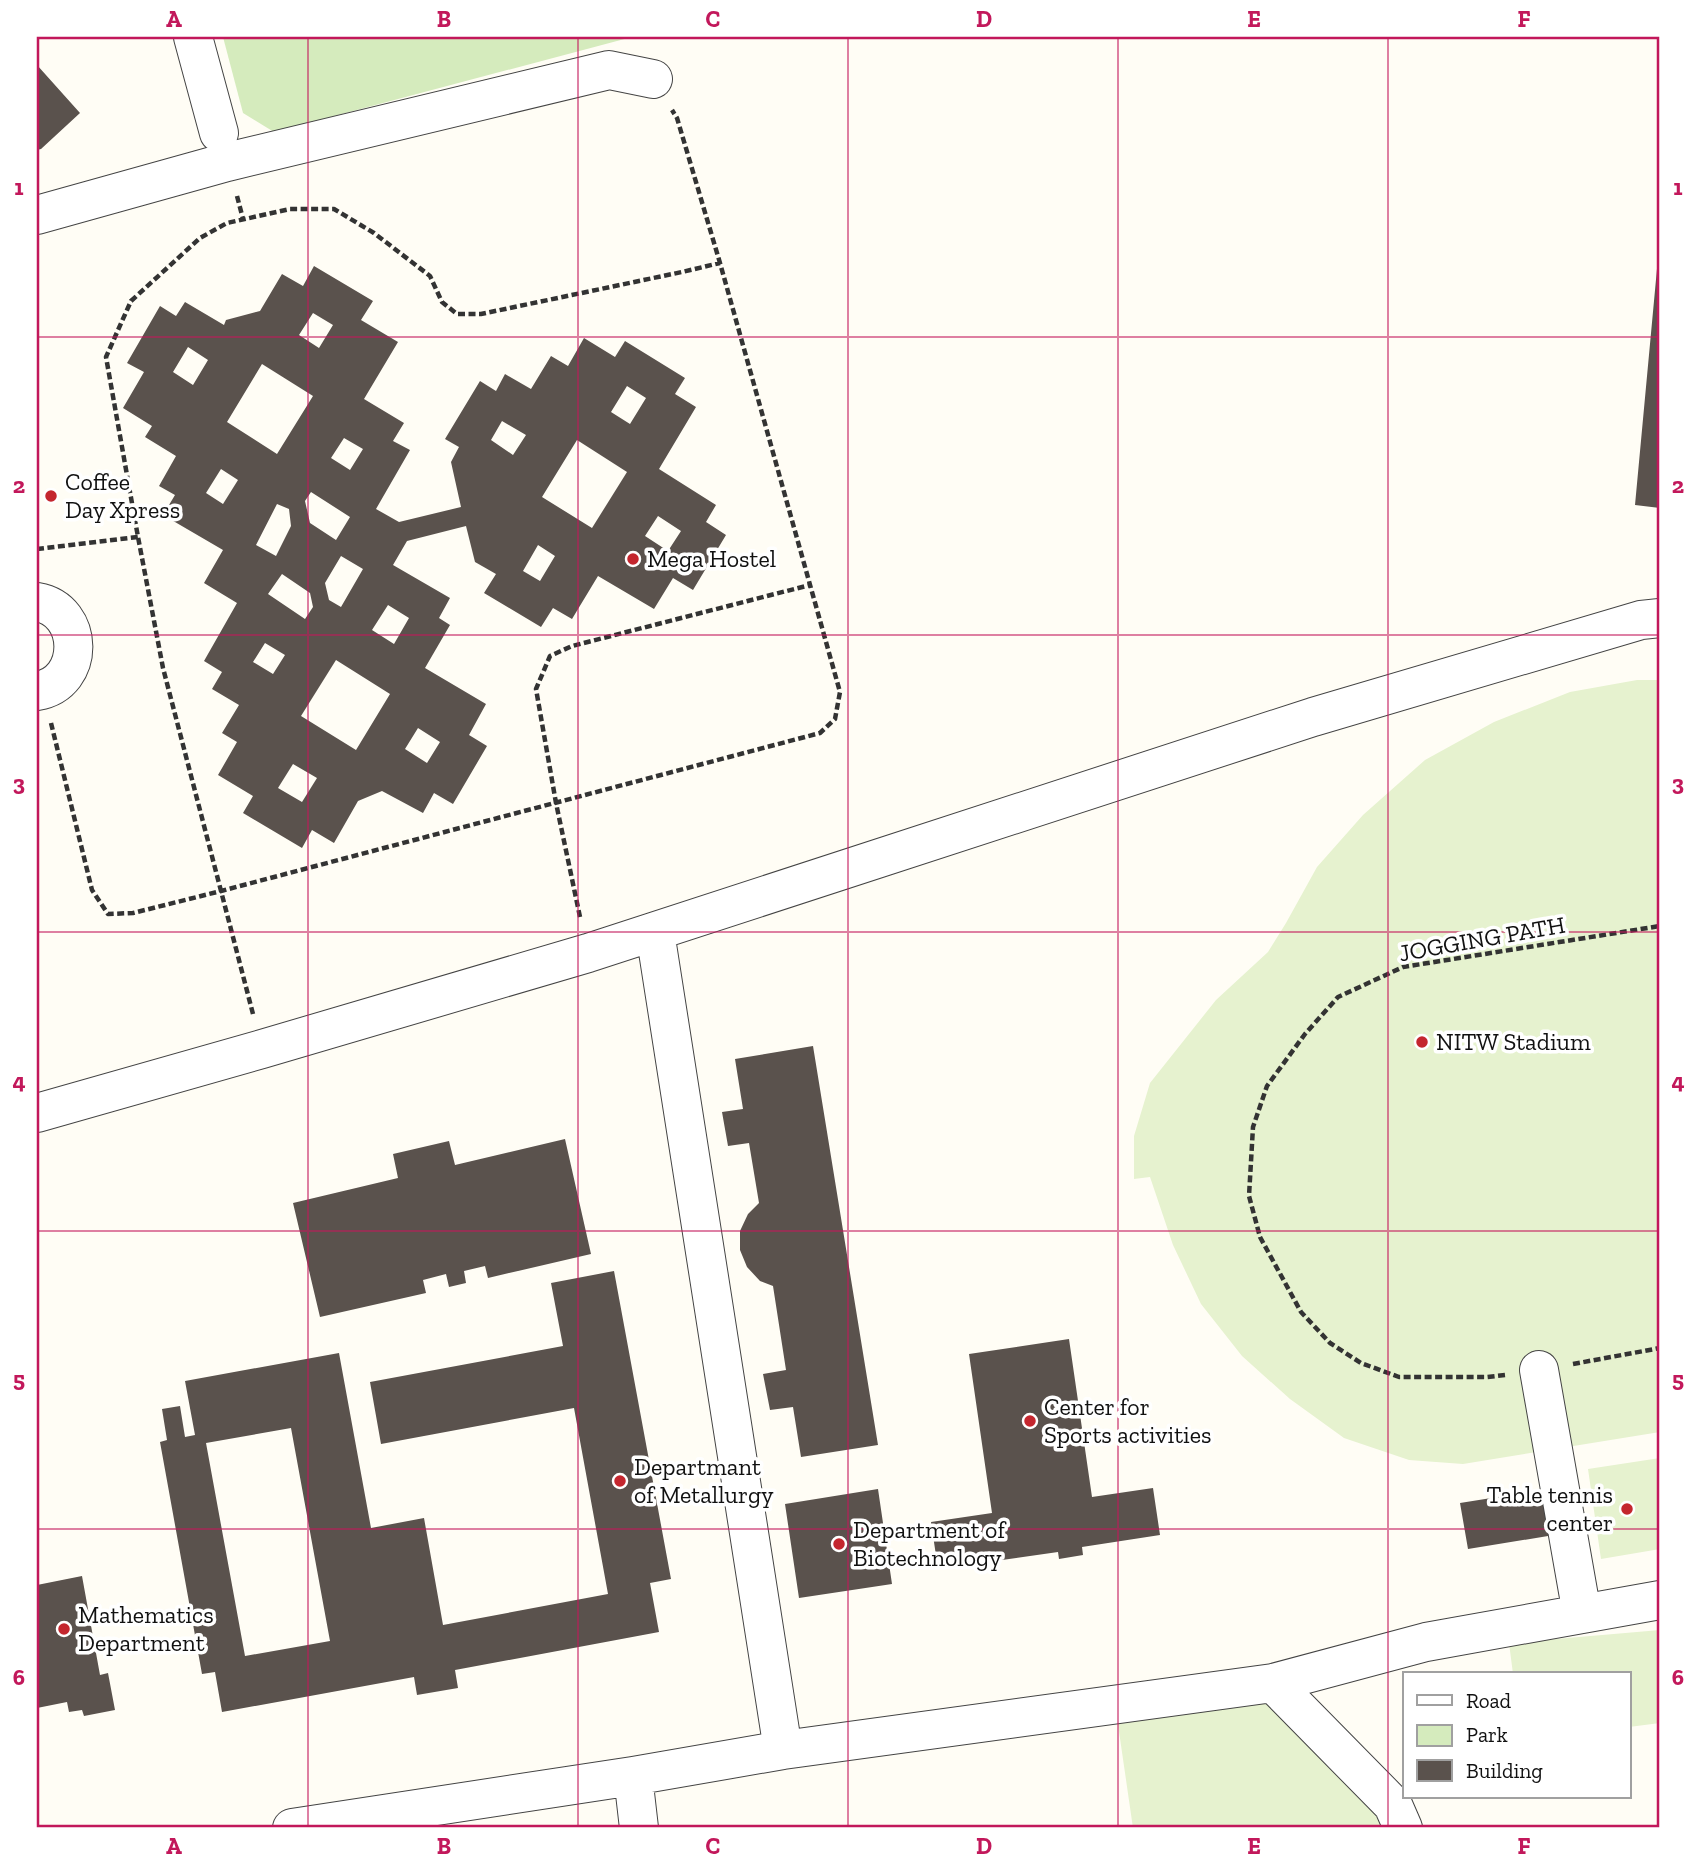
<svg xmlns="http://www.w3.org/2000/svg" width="1697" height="1865" viewBox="0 0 1697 1865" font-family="'Zilla Slab',serif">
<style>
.green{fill:#d5ebbd}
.pitch{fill:#e6f2cf}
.building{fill:#5a524d;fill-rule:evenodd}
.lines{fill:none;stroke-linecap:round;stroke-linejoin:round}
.minor-casing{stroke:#444;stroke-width:40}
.path{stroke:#333;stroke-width:4.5;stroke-dasharray:7 3.5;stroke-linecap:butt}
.minor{stroke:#fff;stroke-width:38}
.grid{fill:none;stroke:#c2185b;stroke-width:2;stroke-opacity:0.55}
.poi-dot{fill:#c4262e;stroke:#fff;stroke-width:2.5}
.labels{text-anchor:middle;stroke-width:7;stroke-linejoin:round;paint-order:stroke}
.poi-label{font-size:24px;fill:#111;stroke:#fff;text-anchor:start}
.street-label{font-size:24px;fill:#111;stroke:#fff}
.neatline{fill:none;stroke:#c2185b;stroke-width:2.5}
.grid-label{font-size:23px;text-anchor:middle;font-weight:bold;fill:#c2185b}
</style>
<rect width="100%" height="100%" fill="#fffdf5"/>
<path class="green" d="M 223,37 L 632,37 L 274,132 L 243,113 Z"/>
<path class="pitch" d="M 1637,680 L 1660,680 L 1660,1432 L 1463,1464 L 1409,1460 L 1344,1438 L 1290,1399 L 1242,1356 L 1201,1304 L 1173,1245 L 1150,1177 L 1134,1179 L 1134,1136 L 1150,1083 L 1216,1000 L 1268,952 L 1286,923 L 1317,867 L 1363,815 L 1425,760 L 1494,722 L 1570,692 Z
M 1660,1458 L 1660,1549 L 1601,1559 L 1588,1469 Z
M 1660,1630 L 1660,1723 L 1629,1727 L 1629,1674 L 1513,1674 L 1509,1643 Z
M 1273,1683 L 1397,1828 L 1133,1828 L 1115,1704 Z"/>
<path class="building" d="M 37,65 L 80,113 L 41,149 L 37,150 Z
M 1658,258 L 1660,258 L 1660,508 L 1635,505 Z
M 314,266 L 373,301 L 361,320 L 398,342 L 364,399 L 404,423 L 393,441 L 410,450 L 376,509 L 399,522 L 461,507 L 451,462 L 459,447 L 445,439 L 480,381 L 496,391 L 505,374 L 531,389 L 551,356 L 568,366 L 584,338 L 615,357 L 625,341 L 685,378 L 675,394 L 696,407 L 659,469 L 716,505 L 706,522 L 726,535 L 693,590 L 673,578 L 654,609 L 598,576 L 572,619 L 553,608 L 541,627 L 484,593 L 496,574 L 475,562 L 466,526 L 407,541 L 393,565 L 450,598 L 439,618 L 450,625 L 425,668 L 486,704 L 469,735 L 487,746 L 453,804 L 434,793 L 423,813 L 382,791 L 358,801 L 334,843 L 312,830 L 302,848 L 243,813 L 253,796 L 218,775 L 237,742 L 222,733 L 239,705 L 212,689 L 222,672 L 204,661 L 237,603 L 204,583 L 223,550 L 163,515 L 175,495 L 159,486 L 176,456 L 145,437 L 152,426 L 123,408 L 144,372 L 127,363 L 160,306 L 176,316 L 185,302 L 224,325 L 226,320 L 260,311 L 282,274 L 303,286 ZM 313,313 L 333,325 L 319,348 L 299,335 ZM 188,347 L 208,360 L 193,385 L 173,372 ZM 262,364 L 313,396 L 277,454 L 227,422 ZM 627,386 L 646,398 L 630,424 L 611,412 ZM 502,421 L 526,435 L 513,455 L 491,440 ZM 344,438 L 363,449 L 350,470 L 331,458 ZM 577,440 L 627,472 L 592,528 L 542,497 ZM 221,469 L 238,480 L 223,504 L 206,493 ZM 311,492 L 350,517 L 336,540 L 310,523 L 305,501 ZM 277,504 L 289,509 L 291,526 L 276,556 L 256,545 ZM 658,516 L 681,531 L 668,551 L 645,536 ZM 538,545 L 555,556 L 540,581 L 523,571 ZM 341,556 L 363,569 L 341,607 L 329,600 L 325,583 ZM 282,574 L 310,593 L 313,607 L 305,619 L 268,594 ZM 388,605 L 409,618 L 394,644 L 372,630 ZM 265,643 L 285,655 L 273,674 L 253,662 ZM 336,660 L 390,694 L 356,750 L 301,716 ZM 418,728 L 440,742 L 427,763 L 405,749 ZM 293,764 L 317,778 L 302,802 L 278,788 Z
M 55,490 L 57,500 L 47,501 L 45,492 Z
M 813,1046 L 878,1445 L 801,1457 L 793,1407 L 770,1410 L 763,1374 L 786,1370 L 773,1286 L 760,1281 L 747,1267 L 740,1250 L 740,1231 L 748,1214 L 759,1203 L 749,1143 L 728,1146 L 722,1112 L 743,1109 L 735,1059 Z
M 565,1139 L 591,1254 L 488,1278 L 485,1266 L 464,1271 L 466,1283 L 449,1287 L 446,1274 L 423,1280 L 426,1293 L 320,1317 L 293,1203 L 398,1178 L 393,1154 L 449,1141 L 455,1165 Z
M 614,1271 L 671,1579 L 650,1583 L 659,1632 L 455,1670 L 458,1688 L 417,1695 L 414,1677 L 222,1712 L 215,1672 L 202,1674 L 160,1442 L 167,1440 L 162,1409 L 180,1406 L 185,1437 L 195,1435 L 185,1381 L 339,1353 L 371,1528 L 424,1518 L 443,1625 L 608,1594 L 574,1408 L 381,1444 L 370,1382 L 563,1346 L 551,1283 ZM 291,1428 L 330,1641 L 245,1656 L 206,1443 Z
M 1069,1339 L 1092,1497 L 1153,1488 L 1160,1535 L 1082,1547 L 1083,1555 L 1059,1559 L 1058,1552 L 938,1569 L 931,1522 L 992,1513 L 969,1354 Z
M 878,1489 L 892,1584 L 799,1598 L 785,1504 Z
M 1547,1489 L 1554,1535 L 1468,1549 L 1460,1503 Z
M 82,1576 L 100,1675 L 108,1673 L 115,1710 L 84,1716 L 82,1710 L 69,1712 L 67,1702 L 37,1708 L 37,1585 Z"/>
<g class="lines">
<defs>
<path id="minor" d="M 193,37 L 219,133
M 37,215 L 227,162 L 609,70 L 653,79
M 37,602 C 85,610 86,683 37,691
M 655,932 L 783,1750
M 37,1113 L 262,1049 L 588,953 L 1313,717 L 1641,620 L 1660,618
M 1539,1370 L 1582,1614
M 1273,1683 L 1426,1642 L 1660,1600
M 633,1776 L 639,1828
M 292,1828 L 633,1776 L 783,1750 L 1273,1683 L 1393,1805 L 1403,1828"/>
</defs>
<use href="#minor" class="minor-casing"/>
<path class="path" d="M 237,196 L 243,219
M 37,549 L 138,537
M 51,723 L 92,890 L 108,914 L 133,913 L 221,891 L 820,733 L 835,719 L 840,692 L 720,263 L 677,118 L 672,110
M 580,917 L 556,803 L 536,689 L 550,656 L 572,646 L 810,585
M 253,1014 L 163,668 L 138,537 L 106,357 L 131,301 L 200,238 L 227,223 L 290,209 L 334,209 L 374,233 L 430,276 L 442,302 L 457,314 L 481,314 L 682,272 L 720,263
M 1573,1364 L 1660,1348
M 1505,1375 L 1487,1377 L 1399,1377 L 1361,1363 L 1330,1343 L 1301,1312 L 1260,1237 L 1249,1196 L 1253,1127 L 1267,1086 L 1305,1034 L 1338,997 L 1403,967 L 1660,926"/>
<use href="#minor" class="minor"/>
</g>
<path class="grid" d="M 308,37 L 308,1828M 578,37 L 578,1828M 848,37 L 848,1828M 1118,37 L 1118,1828M 1388,37 L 1388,1828M 37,337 L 1660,337M 37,635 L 1660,635M 37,932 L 1660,932M 37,1231 L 1660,1231M 37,1529 L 1660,1529"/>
<g class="poi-dot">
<circle cx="51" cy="496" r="7"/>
<circle cx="633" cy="559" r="7"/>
<circle cx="1422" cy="1042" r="7"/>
<circle cx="1030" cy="1421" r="7"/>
<circle cx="620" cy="1481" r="7"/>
<circle cx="1627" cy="1509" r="7"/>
<circle cx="839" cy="1544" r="7"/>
<circle cx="64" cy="1629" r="7"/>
</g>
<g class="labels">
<g class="poi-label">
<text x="65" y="490">Coffee<tspan x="65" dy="28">Day Xpress</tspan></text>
<text x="647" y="567">Mega Hostel</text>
<text x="1436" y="1050">NITW Stadium</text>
<text x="1044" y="1415">Center for<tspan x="1044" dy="28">Sports activities</tspan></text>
<text x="634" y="1475">Departmant<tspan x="634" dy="28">of Metallurgy</tspan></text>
<text x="1613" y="1503" text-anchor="end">Table tennis<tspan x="1613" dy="28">center</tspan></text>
<text x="853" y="1538">Department of<tspan x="853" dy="28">Biotechnology</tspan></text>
<text x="78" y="1623">Mathematics<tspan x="78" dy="28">Department</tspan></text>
</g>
<g class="street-label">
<text transform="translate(1482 939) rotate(-10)" y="8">JOGGING PATH</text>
</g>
</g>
<rect width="1697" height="1865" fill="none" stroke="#ffffff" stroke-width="77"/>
<rect x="1403" y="1672" width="228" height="126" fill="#ffffff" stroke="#a0a0a0" stroke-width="2"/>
<rect x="1417" y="1695" width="35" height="10" fill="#ffffff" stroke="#a0a0a0" stroke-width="2"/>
<text x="1466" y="1708" font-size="21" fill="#111111">Road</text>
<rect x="1417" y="1725" width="35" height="21" fill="#d5ebbd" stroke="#a0a0a0" stroke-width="2"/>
<text x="1466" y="1742" font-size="21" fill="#111111">Park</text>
<rect x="1417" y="1760" width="35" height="21" fill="#5a524d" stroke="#a0a0a0" stroke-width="2"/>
<text x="1466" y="1778" font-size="21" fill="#111111">Building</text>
<rect x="38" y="38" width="1620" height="1788" class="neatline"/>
<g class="grid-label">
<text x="174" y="27">A</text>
<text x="444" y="27">B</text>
<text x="713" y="27">C</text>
<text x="984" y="27">D</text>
<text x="1254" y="27">E</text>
<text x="1524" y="27">F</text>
<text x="19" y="195">1</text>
<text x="1678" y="195">1</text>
<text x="19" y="493">2</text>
<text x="1678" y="493">2</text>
<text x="19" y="791">3</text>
<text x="1678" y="791">3</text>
<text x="19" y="1089">4</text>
<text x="1678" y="1089">4</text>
<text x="19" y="1387">5</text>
<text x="1678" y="1387">5</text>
<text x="19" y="1685">6</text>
<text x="1678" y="1685">6</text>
<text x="174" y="1854">A</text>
<text x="444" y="1854">B</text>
<text x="713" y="1854">C</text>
<text x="984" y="1854">D</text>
<text x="1254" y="1854">E</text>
<text x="1524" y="1854">F</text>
</g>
</svg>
